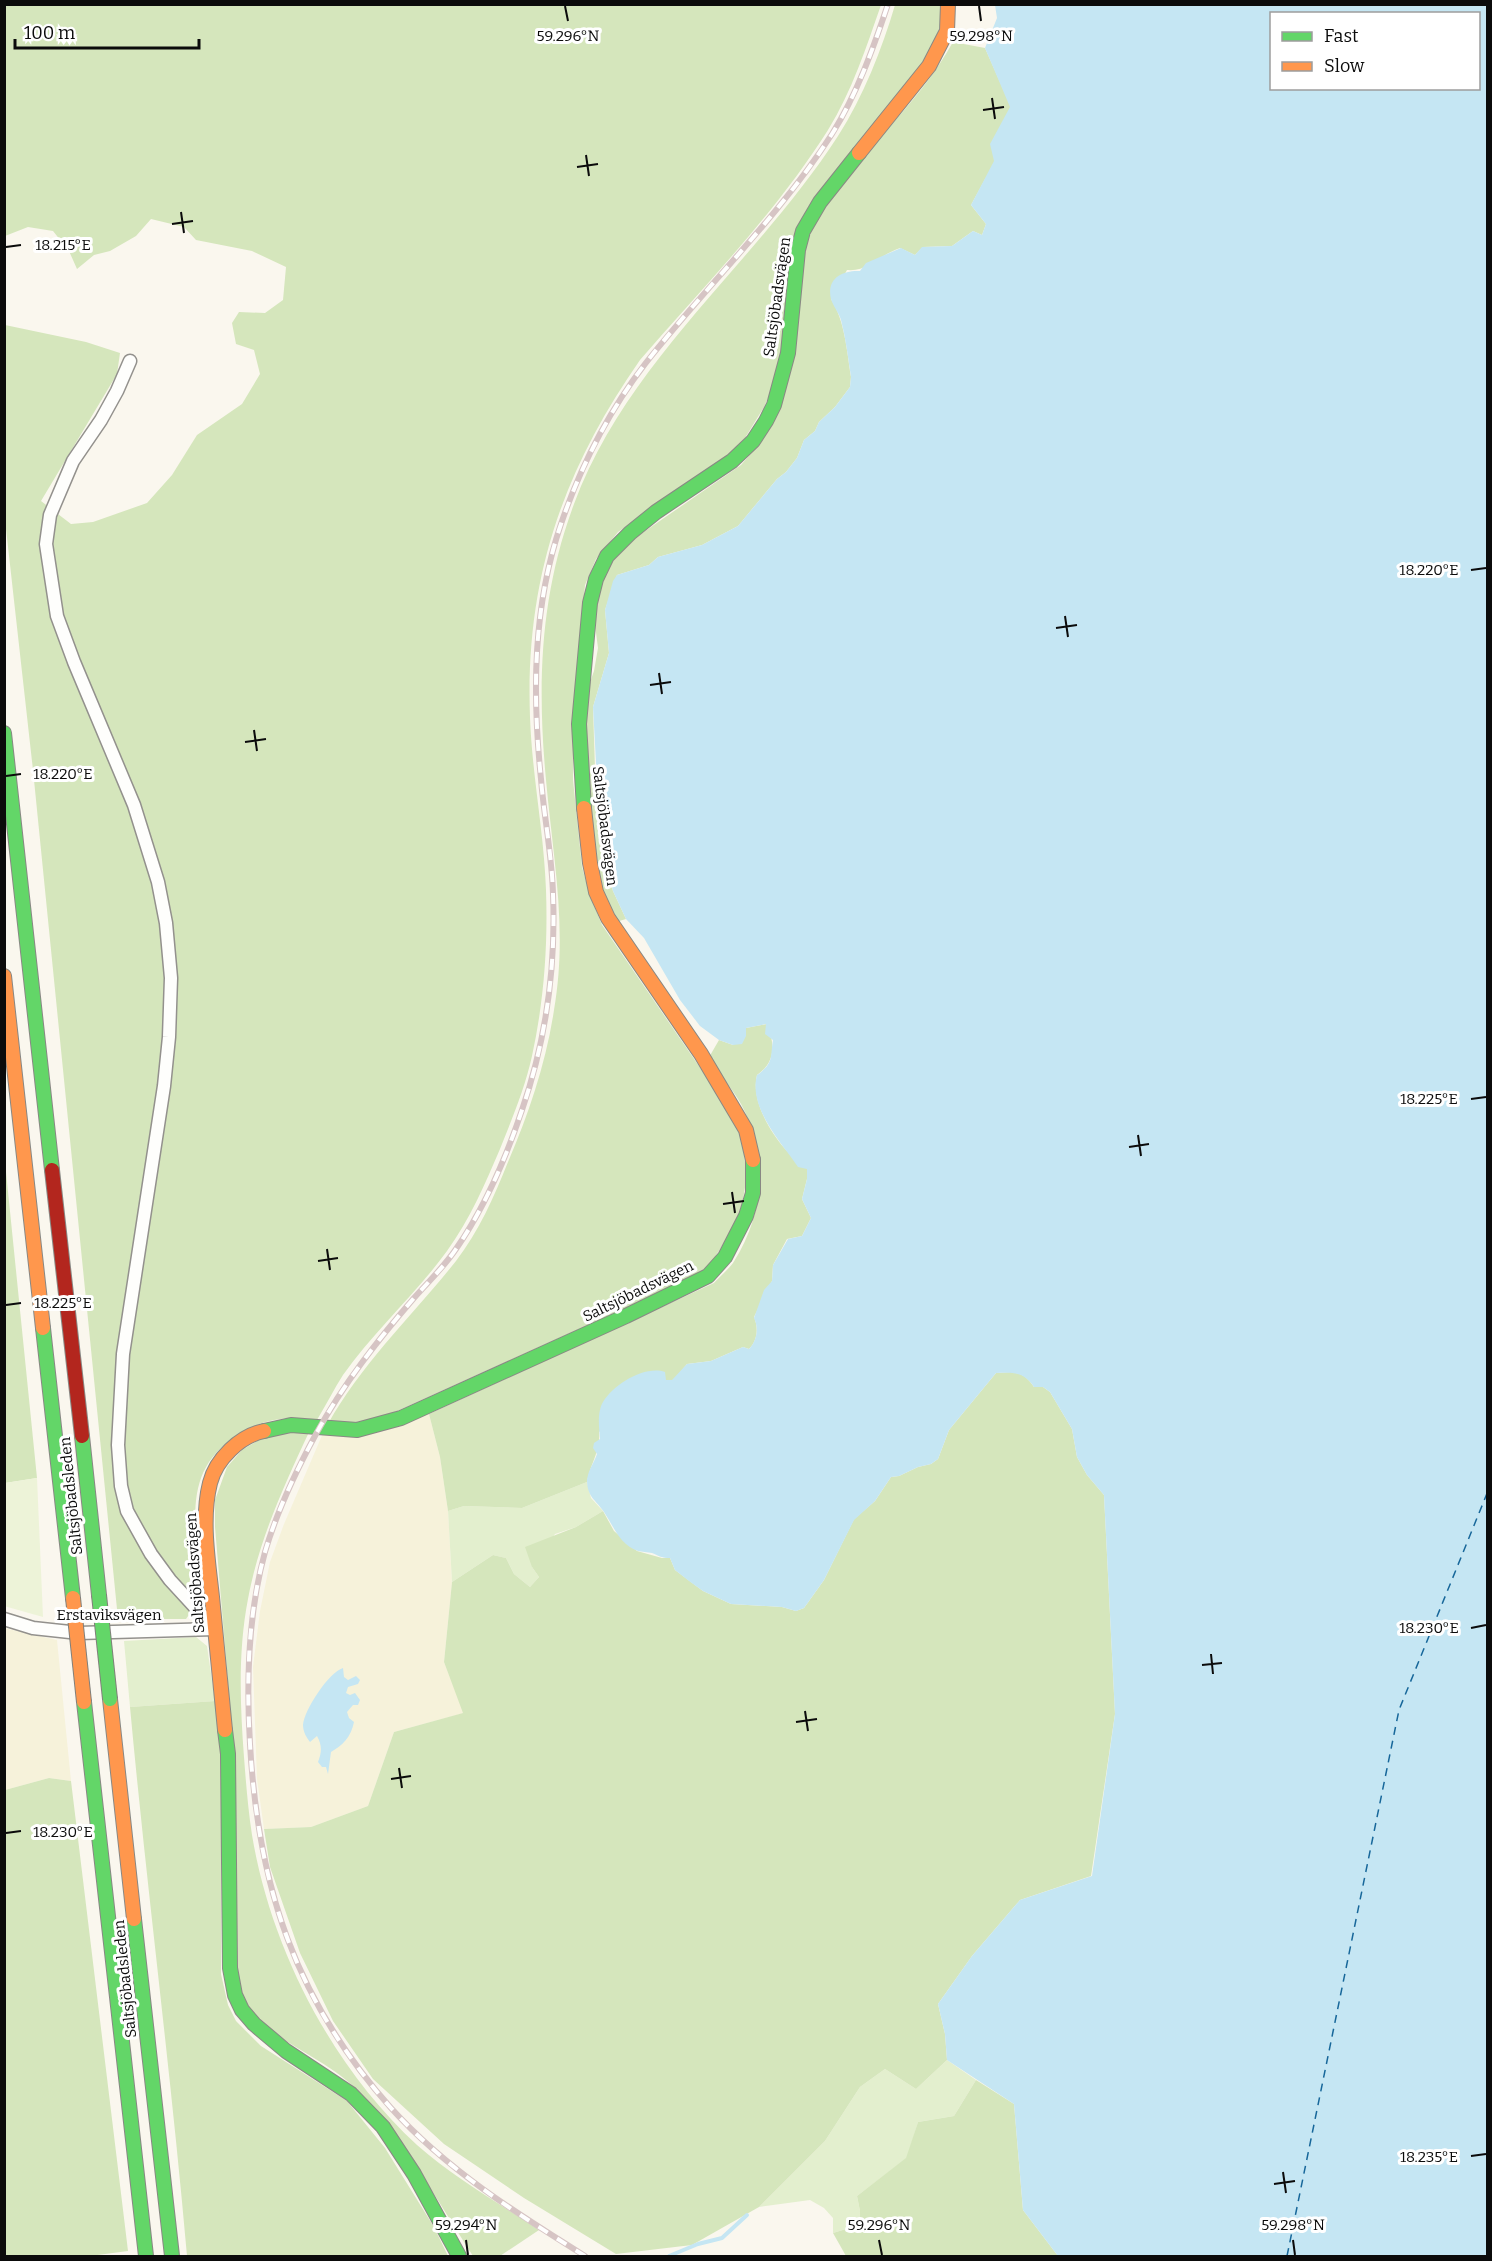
<svg xmlns="http://www.w3.org/2000/svg" width="1492" height="2261" viewBox="0 0 1492 2261" font-family="Bitter,serif">
<style>
.farmland{fill:#f6f2da}
.green{fill:#e3efce}
.forest{fill:#d5e6bc}
.pitch{fill:#edf3d8}
.water{fill:#c5e6f3;fill-rule:evenodd}
.lines{fill:none;stroke-linecap:round;stroke-linejoin:round}
.stream{stroke:#c5e6f3;stroke-width:4}
.ferry{stroke:#17679a;stroke-width:1.5;stroke-dasharray:8 6;stroke-linecap:butt}
.street-casing{stroke:#93918d;stroke-width:15}
.fast-casing{stroke:#898884;stroke-width:16}
.slow-casing{stroke:#898884;stroke-width:16}
.jam-casing{stroke:#898884;stroke-width:16}
.street{stroke:#fefefc;stroke-width:12}
.fast{stroke:#63d668;stroke-width:14}
.slow{stroke:#ff974d;stroke-width:14}
.jam{stroke:#b3261e;stroke-width:14}
.rail-casing{stroke:#d6c4c4;stroke-width:6}
.rail{stroke:#fff;stroke-width:4;stroke-dasharray:11;stroke-linecap:butt}
.fast-bridge-casing{stroke:#807f7a;stroke-width:16;stroke-linecap:butt}
.slow-bridge-casing{stroke:#807f7a;stroke-width:16;stroke-linecap:butt}
.fast-bridge{stroke:#63d668;stroke-width:14}
.slow-bridge{stroke:#ff974d;stroke-width:14}
.ticks{fill:none;stroke:#0b0b0b;stroke-width:2}
.labels{text-anchor:middle;stroke-width:6;stroke-linejoin:round;paint-order:stroke}
.street-label{font-size:15px;fill:#0b0b0b;stroke:#fff}
.ticks-label{font-size:15px;text-anchor:middle;fill:#0b0b0b;stroke:#fff;stroke-width:6;stroke-linejoin:round;paint-order:stroke}
</style>
<rect width="100%" height="100%" fill="#faf7ee"/>
<path class="farmland" d="M 429,1414 L 440,1457 L 448,1511 L 452,1582 L 444,1662 L 464,1713 L 394,1732 L 368,1806 L 311,1827 L 264,1829 L 257,1779 L 253,1667 L 260,1611 L 270,1562 L 284,1524 L 323,1433 Z
M 4,1628 L 57,1640 L 71,1781 L 49,1778 L 5,1790 Z"/>
<path class="green" d="M 587,1482 L 591,1498 L 603,1511 L 576,1527 L 555,1534 L 532,1567 L 539,1577 L 530,1587 L 514,1574 L 506,1558 L 493,1555 L 452,1582 L 448,1511 L 464,1506 L 522,1508 Z
M 196,1637 L 207,1646 L 215,1701 L 130,1707 L 124,1641 Z
M 947,2060 L 976,2080 L 954,2116 L 918,2122 L 907,2158 L 857,2196 L 860,2211 L 859,2225 L 833,2233 L 833,2218 L 824,2208 L 810,2200 L 759,2207 L 825,2141 L 860,2087 L 885,2069 L 916,2089 Z"/>
<path class="forest" d="M 5,5 L 881,5 C 866,48 852,91 828,130 C 775,214 704,286 640,360 C 562,472 525,580 530,717 C 532,775 544,832 546,890 C 548,946 544,1001 532,1056 C 525,1088 512,1119 500,1149 C 485,1184 470,1219 447,1251 C 416,1294 374,1331 343,1375 C 334,1389 326,1405 317,1420 C 289,1415 263,1419 239,1434 C 185,1468 195,1513 198,1568 C 199,1577 203,1592 200,1600 C 197,1607 190,1613 186,1619 L 118,1619 L 33,770 L 5,520 L 5,325 L 86,342 L 120,353 L 117,374 L 41,501 L 71,524 L 93,522 L 147,503 L 172,475 L 197,435 L 242,404 L 260,374 L 254,350 L 236,344 L 232,323 L 239,312 L 265,313 L 283,300 L 286,267 L 252,251 L 196,240 L 184,227 L 151,219 L 136,236 L 110,251 L 94,255 L 77,269 L 69,251 L 53,231 L 28,227 L 5,236 Z
M 895,5 L 940,5 L 940,26 L 934,42 L 919,69 L 816,195 L 782,341 L 776,380 L 764,407 L 745,438 L 726,457 L 618,532 L 596,559 L 585,585 L 573,717 L 573,780 L 582,867 L 590,896 L 602,925 L 736,1120 C 757,1187 743,1217 705,1272 L 375,1421 L 328,1424 C 362,1363 413,1315 456,1261 C 479,1231 494,1197 508,1162 C 529,1113 546,1063 554,1010 C 568,929 553,859 546,780 C 537,684 540,595 574,504 C 628,359 756,263 838,136 C 863,97 882,49 895,5 Z
M 953,42 L 985,48 L 1011,107 L 991,144 L 995,161 L 971,205 L 986,224 L 982,235 L 973,231 L 952,246 L 923,247 L 915,255 L 900,248 C 879,255 868,272 847,270 L 831,299 C 845,321 847,352 851,377 L 850,387 L 835,407 L 819,422 L 815,431 L 804,440 L 797,458 L 786,472 L 777,479 L 738,526 L 702,545 L 658,557 L 649,565 L 617,575 L 605,610 L 609,653 L 593,707 L 595,769 L 605,864 L 613,891 L 626,919 L 616,922 L 603,897 L 585,777 L 587,691 L 594,671 L 598,648 L 594,617 L 596,596 L 612,560 L 635,538 L 741,465 L 760,443 L 802,251 C 805,241 807,229 813,220 C 854,157 916,109 953,42 Z
M 767,1024 C 775,1044 776,1062 757,1075 C 749,1106 782,1153 807,1168 L 807,1179 L 802,1199 L 811,1218 L 802,1236 L 787,1239 L 773,1265 L 772,1281 L 754,1317 C 759,1329 757,1341 749,1349 L 743,1347 L 711,1361 L 687,1364 L 673,1381 L 666,1380 L 599,1432 C 601,1451 590,1464 587,1482 L 522,1508 L 464,1506 L 448,1511 L 440,1457 L 429,1414 L 714,1283 C 720,1276 728,1270 733,1263 C 765,1213 769,1156 741,1104 C 732,1088 719,1073 708,1059 L 719,1040 L 733,1045 L 746,1028 Z
M 4,1152 L 37,1478 L 5,1483 L 4,1483 Z
M 1011,1372 C 1023,1374 1027,1377 1034,1387 L 1043,1387 L 1050,1392 L 1072,1429 L 1077,1457 L 1087,1475 L 1104,1495 L 1115,1714 L 1091,1876 L 1020,1900 L 972,1956 L 938,2004 L 945,2034 L 947,2060 L 916,2089 L 885,2069 L 860,2087 L 825,2141 L 759,2207 L 692,2245 L 616,2254 L 524,2198 L 444,2144 L 373,2079 L 333,2021 L 300,1953 L 270,1867 L 264,1829 L 311,1827 L 368,1806 L 394,1732 L 463,1713 L 444,1662 L 452,1582 L 493,1555 L 506,1558 L 514,1574 L 530,1587 L 539,1577 L 532,1567 L 525,1547 L 576,1527 L 603,1511 L 614,1531 L 637,1551 L 662,1558 L 670,1558 L 675,1570 L 703,1591 L 731,1604 L 782,1607 L 796,1611 L 804,1608 L 824,1580 L 854,1519 L 875,1501 L 891,1477 L 899,1476 L 918,1467 L 931,1464 L 938,1459 L 949,1430 L 996,1373 Z
M 310,1430 C 284,1486 259,1539 248,1599 C 238,1650 240,1705 244,1757 C 246,1783 248,1809 252,1835 C 271,1949 332,2067 417,2145 C 452,2176 500,2204 539,2230 L 500,2256 L 473,2256 C 438,2201 405,2143 361,2094 C 330,2060 285,2048 254,2015 C 243,2004 239,1987 235,1973 L 232,1730 L 215,1527 L 215,1500 L 227,1467 L 242,1450 L 264,1437 Z
M 215,1701 L 221,1755 L 221,1974 L 228,2005 L 236,2021 L 261,2046 L 347,2101 L 385,2148 L 434,2227 L 448,2256 L 187,2256 C 171,2073 147,1891 130,1707 Z
M 49,1778 L 71,1781 L 128,2251 L 90,2256 L 5,2256 L 5,1790 Z
M 976,2080 L 1014,2104 L 1023,2210 L 1058,2256 L 846,2256 L 833,2233 L 859,2225 L 860,2211 L 857,2196 L 906,2158 L 918,2122 L 954,2116 Z"/>
<path class="pitch" d="M 37,1478 L 43,1617 L 4,1606 L 5,1483 Z"/>
<path class="water" d="M 995,5 L 1487,5 L 1487,2256 L 1058,2256 L 1023,2210 L 1014,2104 L 947,2060 L 945,2034 L 938,2004 L 972,1956 L 1020,1900 L 1092,1876 L 1115,1714 L 1104,1495 L 1087,1475 L 1077,1457 L 1072,1429 L 1050,1392 L 1043,1387 L 1034,1387 C 1024,1372 1014,1372 996,1373 L 949,1430 L 938,1459 L 931,1464 L 918,1467 L 899,1476 L 891,1477 L 875,1501 L 854,1520 L 824,1580 L 804,1608 L 796,1611 L 782,1607 L 731,1604 L 703,1591 L 689,1581 L 675,1570 L 670,1558 C 662,1558 659,1556 652,1553 C 647,1552 642,1552 638,1551 C 620,1545 614,1527 604,1512 C 596,1500 587,1497 587,1480 C 588,1470 594,1463 597,1454 L 593,1448 L 594,1443 L 600,1439 C 599,1428 597,1412 603,1402 C 614,1384 645,1365 665,1372 L 666,1380 L 672,1380 L 687,1364 L 711,1361 L 743,1347 L 749,1349 C 757,1341 759,1328 754,1318 L 764,1290 L 772,1281 L 773,1265 L 788,1239 L 802,1236 L 811,1218 L 802,1199 L 807,1179 L 807,1169 L 798,1167 C 782,1143 748,1108 757,1075 C 774,1063 770,1058 773,1040 L 765,1034 L 766,1024 L 746,1028 L 746,1036 L 742,1044 L 733,1045 L 719,1040 L 700,1026 L 680,1000 L 644,938 L 626,919 L 613,891 L 605,864 L 598,799 L 593,707 L 609,653 L 605,610 L 613,581 L 617,575 L 649,565 L 658,557 L 702,545 L 738,526 L 777,479 L 786,472 L 797,458 L 804,440 L 815,431 L 819,422 L 835,407 L 850,387 L 851,377 C 848,358 846,339 841,320 C 839,313 833,306 831,299 C 826,278 843,270 860,271 L 866,263 L 901,248 L 915,255 L 922,247 L 952,246 L 973,231 L 982,235 L 986,224 L 971,205 L 994,161 L 990,144 L 1010,107 L 985,48 L 997,18 ZM 1272,14 L 1478,14 L 1478,88 L 1272,88 Z
M 343,1668 L 344,1677 L 348,1680 L 356,1676 L 360,1680 L 358,1684 L 348,1687 L 346,1693 L 350,1695 L 355,1693 L 360,1700 L 358,1705 L 353,1705 L 347,1712 L 349,1718 L 354,1722 C 351,1737 343,1745 331,1752 L 328,1774 L 326,1767 L 322,1767 L 318,1762 C 322,1752 322,1745 317,1736 L 310,1742 C 306,1737 303,1731 303,1725 C 304,1710 329,1672 343,1668 Z"/>
<g class="lines">
<path class="stream" d="M 669,2256 L 698,2244 L 722,2238 L 747,2215"/>
<path class="ferry" d="M 1287,2256 L 1399,1710 L 1488,1491"/>
<defs>
<path id="street" d="M 130,361 L 117,391 L 101,420 L 73,461 L 50,515 L 46,544 L 57,616 L 74,662 L 134,805 L 158,882 L 166,923 L 171,978 L 169,1037 L 164,1086 L 123,1354 L 118,1445 L 121,1486 L 127,1511 L 151,1554 L 170,1580 L 215,1629
M 4,1619 L 33,1628 L 79,1633 L 215,1629"/>
<path id="fast" d="M 4,733 L 52,1170
M 584,808 L 579,724 L 590,603 L 596,579 L 607,556 L 630,533 L 656,512 L 732,461 L 753,441 L 766,421 L 774,405 L 788,353 L 798,250 L 803,231 L 820,202 L 859,153
M 43,1328 L 73,1598
M 264,1431 L 291,1425 L 357,1430 L 401,1418 L 626,1316 L 708,1276 L 725,1257 L 746,1216 L 753,1193 L 753,1160
M 82,1436 L 99,1595
M 84,1702 L 146,2256
M 225,1730 L 228,1754 L 230,1968 L 235,1995 L 242,2010 L 254,2024 L 286,2051 L 351,2094 L 383,2127 L 414,2174 L 459,2256
M 134,1919 L 172,2256"/>
<path id="slow" d="M 859,153 L 929,66 L 947,31 L 948,4
M 584,808 L 590,863 L 596,892 L 608,918 L 701,1054 L 746,1130 L 753,1160
M 4,976 L 43,1328
M 110,1699 L 134,1919
M 225,1730 C 221,1686 216,1641 212,1597 C 208,1560 201,1519 210,1483 C 216,1459 240,1436 264,1431"/>
<path id="jam" d="M 52,1170 L 82,1436"/>
</defs>
<use href="#street" class="street-casing"/>
<use href="#fast" class="fast-casing"/>
<use href="#slow" class="slow-casing"/>
<use href="#jam" class="jam-casing"/>
<use href="#street" class="street"/>
<use href="#fast" class="fast"/>
<use href="#slow" class="slow"/>
<use href="#jam" class="jam"/>
<defs>
<path id="rail" d="M 585,2256 C 516,2213 447,2170 391,2108 C 295,2000 258,1886 250,1744 C 246,1679 248,1614 265,1552 C 277,1511 296,1471 316,1434 C 344,1383 377,1341 414,1298 C 428,1282 444,1267 456,1249 C 485,1207 506,1158 522,1110 C 546,1040 556,967 553,894 C 552,855 544,817 541,779 C 532,692 533,606 561,524 C 580,468 609,411 645,364 C 706,286 778,218 832,134 C 857,94 873,49 888,4"/>
</defs>
<use href="#rail" class="rail-casing"/>
<use href="#rail" class="rail"/>
<defs>
<path id="fast-bridge" d="M 99,1595 L 110,1699"/>
<path id="slow-bridge" d="M 73,1598 L 84,1702"/>
</defs>
<use href="#fast-bridge" class="fast-bridge-casing"/>
<use href="#slow-bridge" class="slow-bridge-casing"/>
<use href="#fast-bridge" class="fast-bridge"/>
<use href="#slow-bridge" class="slow-bridge"/>
</g>
<path class="ticks" d="M 565,6 L 568,21M 979,6 L 981,21M 992,98 L 995,119M 983,110 L 1004,107M 586,155 L 589,176M 577,167 L 598,164M 181,212 L 184,233M 172,224 L 193,221M 6,247 L 21,245M 1471,570 L 1486,568M 1065,616 L 1068,637M 1056,628 L 1077,625M 659,673 L 662,694M 650,685 L 671,682M 254,730 L 257,751M 245,742 L 266,739M 6,776 L 21,774M 1471,1099 L 1486,1097M 1138,1135 L 1141,1156M 1129,1147 L 1149,1144M 732,1192 L 735,1213M 723,1204 L 744,1201M 327,1249 L 330,1270M 318,1261 L 338,1258M 6,1305 L 21,1303M 1471,1628 L 1486,1625M 1211,1654 L 1213,1674M 1202,1665 L 1222,1663M 805,1711 L 808,1731M 796,1722 L 817,1719M 399,1768 L 402,1788M 391,1779 L 411,1776M 6,1833 L 21,1831M 1471,2156 L 1486,2154M 1283,2172 L 1286,2193M 1274,2184 L 1295,2181M 466,2240 L 468,2255M 879,2240 L 882,2255M 1293,2240 L 1295,2255"/>
<g class="labels">
<g class="street-label">
<text transform="translate(777 297) rotate(-82)" y="5">Saltsjöbadsvägen</text>
<text transform="translate(605 826) rotate(83)" y="5">Saltsjöbadsvägen</text>
<text transform="translate(638 1291) rotate(-26)" y="5">Saltsjöbadsvägen</text>
<text transform="translate(71 1496) rotate(-96)" y="5">Saltsjöbadsleden</text>
<text transform="translate(195 1573) rotate(-94)" y="5">Saltsjöbadsvägen</text>
<text x="109" y="1620">Erstaviksvägen</text>
<text transform="translate(125 1979) rotate(-96)" y="5">Saltsjöbadsleden</text>
</g>
</g>
<g class="ticks-label">
<text x="568" y="41">59.296°N</text>
<text x="981" y="41">59.298°N</text>
<text x="63" y="250">18.215°E</text>
<text x="1429" y="575">18.220°E</text>
<text x="63" y="779">18.220°E</text>
<text x="1429" y="1104">18.225°E</text>
<text x="63" y="1308">18.225°E</text>
<text x="1429" y="1633">18.230°E</text>
<text x="63" y="1837">18.230°E</text>
<text x="1429" y="2162">18.235°E</text>
<text x="466" y="2230">59.294°N</text>
<text x="879" y="2230">59.296°N</text>
<text x="1293" y="2230">59.298°N</text>
</g>
<rect width="1492" height="2261" fill="none" stroke="#0b0b0b" stroke-width="12"/>
<rect x="1270" y="12" width="210" height="78" fill="#ffffff" stroke="#9d9d9d" stroke-width="1.5"/>
<rect x="1282" y="32" width="30" height="9" fill="#63d668" stroke="#9d9d9d" stroke-width="1.5"/>
<text x="1324" y="42" font-size="18" fill="#0b0b0b">Fast</text>
<rect x="1282" y="62" width="30" height="9" fill="#ff974d" stroke="#9d9d9d" stroke-width="1.5"/>
<text x="1324" y="72" font-size="18" fill="#0b0b0b">Slow</text>
<path d="M15 39v9h184v-9" fill="none" stroke="#0b0b0b" stroke-width="3"/>
<text x="24" y="39" font-size="18" fill="#0b0b0b" stroke="#ffffff" stroke-width="4.5" paint-order="stroke">100 m</text>
</svg>
